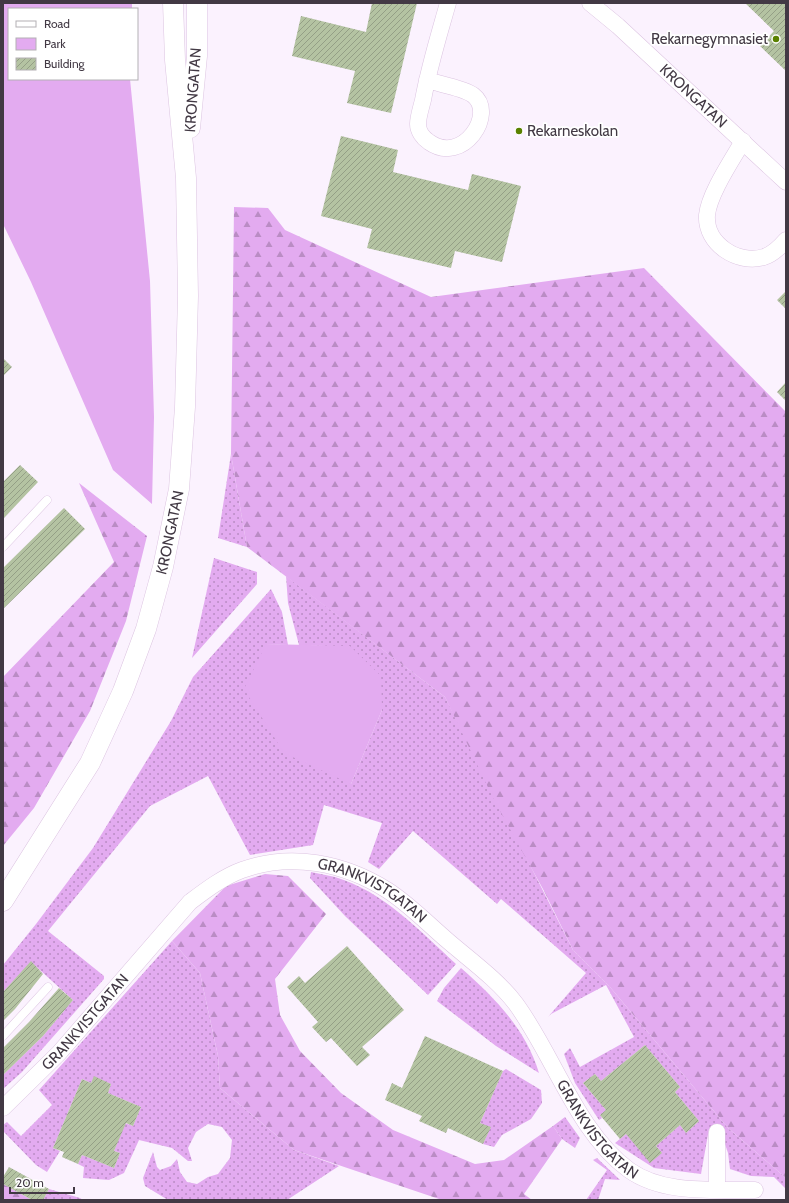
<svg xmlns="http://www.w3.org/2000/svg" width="789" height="1203" viewBox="0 0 789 1203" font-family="Cabin,sans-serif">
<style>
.grass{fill:url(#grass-dots)}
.forest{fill:url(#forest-firs)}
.green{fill:#e3abf0}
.building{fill:url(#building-hatch)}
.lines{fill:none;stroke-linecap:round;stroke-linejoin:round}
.service-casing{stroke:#dcc4e1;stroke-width:9}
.minor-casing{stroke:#dcc4e1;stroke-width:17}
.tertiary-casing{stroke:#dcc4e1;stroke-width:21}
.service{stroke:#fff;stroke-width:8}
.minor{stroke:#fff;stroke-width:16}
.tertiary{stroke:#fff;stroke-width:20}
.poi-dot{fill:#5a8100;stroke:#fff;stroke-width:1.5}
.labels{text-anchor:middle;stroke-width:3.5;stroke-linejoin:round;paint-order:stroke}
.poi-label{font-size:15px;fill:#423944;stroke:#fff;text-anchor:end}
.street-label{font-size:15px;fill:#423944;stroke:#fff}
</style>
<defs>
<pattern id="grass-dots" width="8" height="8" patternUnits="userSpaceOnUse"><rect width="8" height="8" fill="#e3abf0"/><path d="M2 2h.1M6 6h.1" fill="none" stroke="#ba8cc4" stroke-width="1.8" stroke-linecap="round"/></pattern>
<pattern id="forest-firs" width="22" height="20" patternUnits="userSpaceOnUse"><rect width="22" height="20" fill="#e3abf0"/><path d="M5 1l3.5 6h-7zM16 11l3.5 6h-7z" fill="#ba8cc4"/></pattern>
<pattern id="building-hatch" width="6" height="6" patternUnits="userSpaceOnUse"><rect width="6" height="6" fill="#b4c3a2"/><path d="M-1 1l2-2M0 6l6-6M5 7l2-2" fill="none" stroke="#949f86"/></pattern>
</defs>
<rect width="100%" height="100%" fill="#fbf2fe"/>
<path class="grass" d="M 231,454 L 247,547 L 218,538 Z
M 214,558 L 257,572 L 257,584 L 192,658 Z
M 286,576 L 445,697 L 573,950 L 610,987 L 728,1128 L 786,1178 L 786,1189 L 774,1177 L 751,1176 L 730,1169 L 728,1153 L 720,1129 L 709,1129 L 701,1174 L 654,1168 L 615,1143 L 626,1134 L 662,1153 L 656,1146 L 680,1125 L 686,1133 L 699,1121 L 675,1092 L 680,1087 L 645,1045 L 601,1081 L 595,1074 L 583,1083 L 606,1110 L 600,1115 L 602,1118 L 599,1120 L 575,1083 L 564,1054 L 570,1048 L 580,1067 L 634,1037 L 606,985 L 551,1014 L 548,1017 L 586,973 L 501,899 L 497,904 L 413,831 L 379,869 L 368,862 L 382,823 L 324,805 L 313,845 L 250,855 L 208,776 L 150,806 L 48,931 L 104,976 L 104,979 L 22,1072 L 3,1089 L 3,1075 L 43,1036 L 73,1000 L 31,962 L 3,992 L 3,965 L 36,924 L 93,848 L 171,721 L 193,677 L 271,589 L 282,612 L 288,645 L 266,644 L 351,784 L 382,710 L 350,647 L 299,645 L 288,603 Z
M 311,872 C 319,874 327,875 335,877 C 383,891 420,931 456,964 L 428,995 L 345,916 L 310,878 Z
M 172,941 L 200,973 L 218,1056 L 220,1088 L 294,1150 L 339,1166 L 287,1200 L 168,1200 L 145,1186 L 143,1178 L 153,1152 L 157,1167 L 160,1170 L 171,1166 L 177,1159 L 180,1172 L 187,1182 L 197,1184 L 208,1177 L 218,1174 L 230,1158 L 232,1140 L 222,1127 L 208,1124 L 196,1132 L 188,1148 L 192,1161 L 188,1161 L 172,1148 L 139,1140 L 124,1173 L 109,1180 L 83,1178 L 84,1167 L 78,1164 L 82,1155 L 114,1168 L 120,1153 L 114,1151 L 125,1123 L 133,1126 L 141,1107 L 108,1093 L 111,1084 L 94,1077 L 91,1083 L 82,1079 L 53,1148 L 60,1151 L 47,1172 L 36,1165 L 3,1131 L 3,1125 L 7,1122 L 21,1136 L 52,1105 L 39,1090 Z
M 461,968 C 494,997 526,1029 539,1073 L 496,1046 L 437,1001 L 444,988 Z
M 506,1069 L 541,1090 L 542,1103 L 531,1119 L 502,1135 L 494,1147 L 483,1144 L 490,1128 L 480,1123 L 503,1071 Z
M 565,1117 L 580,1138 L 575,1148 L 562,1139 L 553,1126 Z
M 597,1158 L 620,1180 L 605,1179 L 598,1200 L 586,1200 L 607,1170 L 593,1160 Z
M 49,1189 L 80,1198 L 83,1200 L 43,1200 Z"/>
<path class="forest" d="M 234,207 L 268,208 L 285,230 L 431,297 L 644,268 L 786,412 L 786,1178 L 728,1128 L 610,987 L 573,950 L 544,891 L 494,800 L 445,697 L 247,547 L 231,454 Z
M 79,483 L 147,536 L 126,621 L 90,711 L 34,808 L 3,846 L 3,677 L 114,562 Z
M 265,874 L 288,876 L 326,914 L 275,979 L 280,1015 L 300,1051 L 341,1093 L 393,1130 L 475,1164 L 504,1160 L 553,1126 L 562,1139 L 524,1194 L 532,1200 L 442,1200 L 294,1150 L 220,1088 L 218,1056 L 200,973 L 172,941 L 226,886 Z
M 3,1184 L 32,1200 L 3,1200 Z"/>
<path class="green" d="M 3,3 L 132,3 L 132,9 L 9,9 L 9,79 L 130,79 L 150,281 L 154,417 L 152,504 L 113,470 L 31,282 L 3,224 Z
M 266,644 L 350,646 L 381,676 L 382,710 L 351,784 L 284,753 L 244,689 Z"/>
<path class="building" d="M 372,3 L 417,3 L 391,113 L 347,103 L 355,71 L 292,56 L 301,16 L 366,32 Z
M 745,3 L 786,3 L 786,71 L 760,46 L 774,31 Z
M 341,136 L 398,150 L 393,172 L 468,190 L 472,174 L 521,186 L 502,262 L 455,251 L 451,268 L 367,248 L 372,229 L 321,216 Z
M 786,291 L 786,309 L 777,300 Z
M 3,358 L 12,367 L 3,376 Z
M 786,382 L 786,401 L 777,392 Z
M 20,465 L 38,482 L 3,519 L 3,482 Z
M 64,508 L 85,529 L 3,609 L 3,568 Z
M 347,946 L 404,1010 L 362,1047 L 370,1055 L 357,1066 L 331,1038 L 326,1042 L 312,1027 L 318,1022 L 287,987 L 299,976 L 305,983 Z
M 31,961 L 43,974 L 15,1009 L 3,1021 L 3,992 Z
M 59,988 L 73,1000 L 43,1036 L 3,1075 L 3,1048 L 29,1022 Z
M 425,1036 L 503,1071 L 480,1123 L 491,1127 L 483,1144 L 448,1128 L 446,1133 L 419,1121 L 422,1116 L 385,1100 L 392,1083 L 402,1088 Z
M 645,1045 L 680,1087 L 675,1092 L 699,1121 L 686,1133 L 680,1125 L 656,1146 L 662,1153 L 650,1163 L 626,1134 L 620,1139 L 600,1115 L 606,1110 L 583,1083 L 595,1074 L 601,1081 Z
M 94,1076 L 111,1084 L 108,1093 L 141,1107 L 133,1126 L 126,1123 L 114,1151 L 120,1153 L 114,1168 L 82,1155 L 78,1164 L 62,1157 L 64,1152 L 53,1148 L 82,1079 L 91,1083 Z
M 9,1167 L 49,1189 L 43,1200 L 32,1200 L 3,1184 L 3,1177 Z"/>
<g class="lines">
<defs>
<path id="service" d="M 3,547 L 47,500
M 3,1036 L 48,987"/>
<g id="minor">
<path id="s1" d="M 590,3 L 618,26 L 786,182"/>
<path d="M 427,80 C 439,84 464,88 473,95 C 497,113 463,166 429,142 C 423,138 418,131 418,124 C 418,117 421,108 423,100 C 429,67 439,35 448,3"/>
<path d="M 743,141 C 732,160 709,194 707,215 C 705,244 738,265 764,257 C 773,254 780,247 786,240"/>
<path id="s2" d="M 3,1108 L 59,1053 L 190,902 C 206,890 223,877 242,870 C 291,852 344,863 387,890 C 409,904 428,924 448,941 C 470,960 498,980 516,1004 C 554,1056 577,1132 629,1170 C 664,1195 714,1189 755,1190"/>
<path d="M 717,1189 L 717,1132"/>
</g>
<g id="tertiary">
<path d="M 190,128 L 197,56 L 197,3"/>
<path id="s3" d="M 3,901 L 90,763 L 123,691 L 146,629 L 163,567 L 179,489 L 185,407 L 188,296 L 186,178 L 175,60 L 173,3"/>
</g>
</defs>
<use href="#service" class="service-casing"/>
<use href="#minor" class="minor-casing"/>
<use href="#tertiary" class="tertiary-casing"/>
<use href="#service" class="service"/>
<use href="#minor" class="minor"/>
<use href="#tertiary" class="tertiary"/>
</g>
<g class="poi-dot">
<circle cx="776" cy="39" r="4"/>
<circle cx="519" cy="131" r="4"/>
</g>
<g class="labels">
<g class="poi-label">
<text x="768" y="44">Rekarnegymnasiet</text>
<text x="527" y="136" text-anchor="start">Rekarneskolan</text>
</g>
<g class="street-label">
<text transform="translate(193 90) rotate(-86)" y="5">KRONGATAN</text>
<text dy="5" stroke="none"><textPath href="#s1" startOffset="139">KRONGATAN</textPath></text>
<text dy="5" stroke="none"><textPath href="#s3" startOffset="408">KRONGATAN</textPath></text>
<text dy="5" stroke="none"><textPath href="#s2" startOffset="478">GRANKVISTGATAN</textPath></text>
<text dy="5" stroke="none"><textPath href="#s2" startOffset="119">GRANKVISTGATAN</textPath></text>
<text dy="5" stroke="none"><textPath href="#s2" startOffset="814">GRANKVISTGATAN</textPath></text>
</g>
</g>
<rect width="789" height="1203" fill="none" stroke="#423944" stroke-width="8"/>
<rect x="8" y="8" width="130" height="72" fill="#ffffff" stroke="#b3b0b4"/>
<rect x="16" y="21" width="20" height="6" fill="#ffffff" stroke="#b3b0b4"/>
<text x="44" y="28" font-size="12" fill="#423944">Road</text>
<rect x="16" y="38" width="20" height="12" fill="#e3abf0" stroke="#b3b0b4"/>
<text x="44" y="48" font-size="12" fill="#423944">Park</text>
<rect x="16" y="58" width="20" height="12" fill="url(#building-hatch)" stroke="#b3b0b4"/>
<text x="44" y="68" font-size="12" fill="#423944">Building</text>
<path d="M10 1187v6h64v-6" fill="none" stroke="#423944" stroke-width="2"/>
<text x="16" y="1187" font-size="12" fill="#423944" stroke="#ffffff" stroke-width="3" paint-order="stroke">20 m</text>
</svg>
